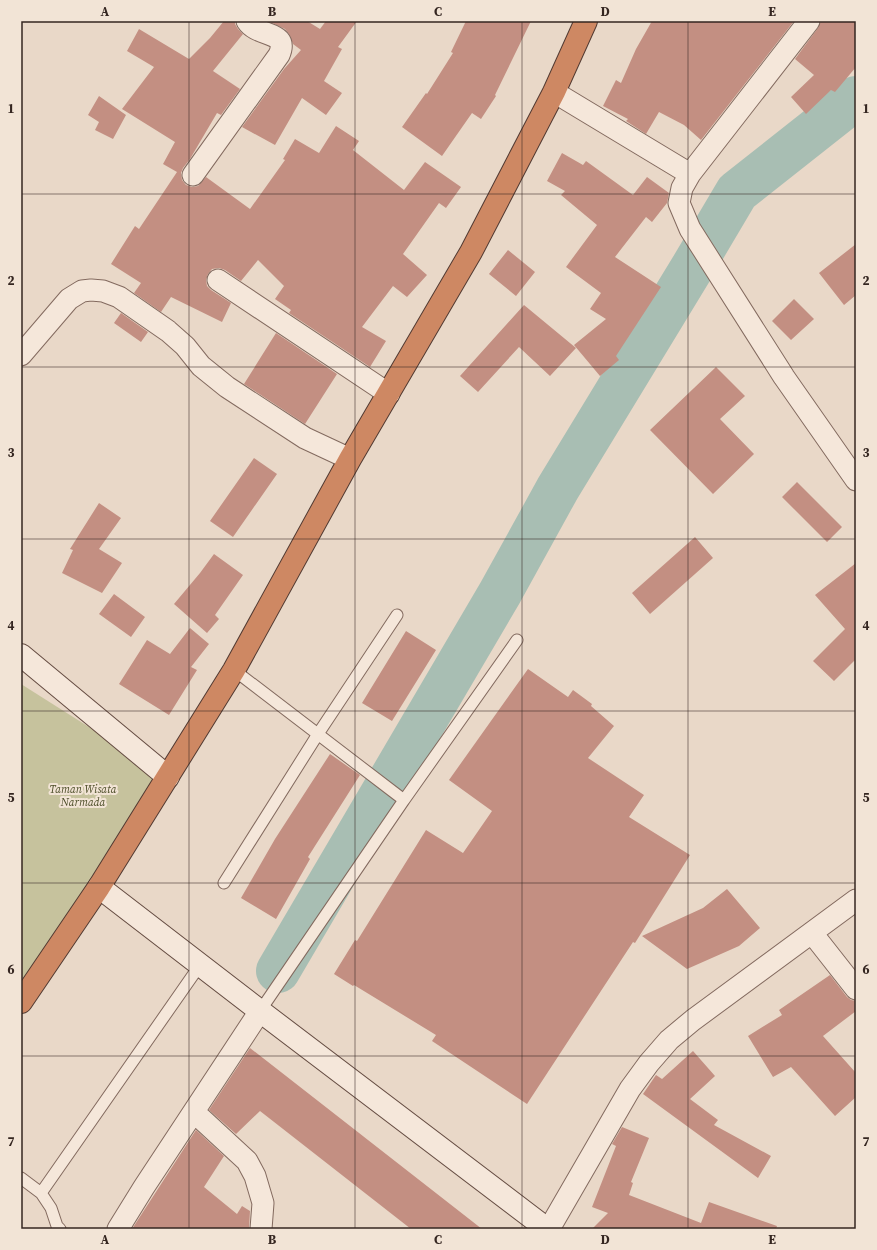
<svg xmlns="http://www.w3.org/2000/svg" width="877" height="1250" viewBox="0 0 877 1250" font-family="'Source Serif 4',serif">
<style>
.green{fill:#c6c29d}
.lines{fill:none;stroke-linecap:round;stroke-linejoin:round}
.river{stroke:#a8beb3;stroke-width:44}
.building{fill:#c38f82}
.lane-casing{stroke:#836a5f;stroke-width:13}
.street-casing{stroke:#836a5f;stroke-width:23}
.secondary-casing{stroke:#654c42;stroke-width:24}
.highway-casing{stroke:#523a32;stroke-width:24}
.lane{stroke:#f5e7da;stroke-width:11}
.street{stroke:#f5e7da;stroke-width:21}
.secondary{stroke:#f5e7da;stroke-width:22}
.highway{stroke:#ce8863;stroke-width:22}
.grid{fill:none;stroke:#352621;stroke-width:1;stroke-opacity:0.55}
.labels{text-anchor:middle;stroke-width:4;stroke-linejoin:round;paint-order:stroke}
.park-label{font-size:11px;font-style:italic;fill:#4e4f2a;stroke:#f2e4d6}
.neatline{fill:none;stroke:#352621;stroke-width:1.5}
.grid-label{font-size:13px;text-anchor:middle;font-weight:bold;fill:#352621}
</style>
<rect width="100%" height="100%" fill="#e9d8c8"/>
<path class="green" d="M 21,684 L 168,777 L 21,998 Z"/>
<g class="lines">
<path class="river" d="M 278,971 L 500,593 L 558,488 L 695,263 L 737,192 L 856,98"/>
</g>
<path class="building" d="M 224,21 L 235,21 L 235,24 L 238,29 L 243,34 L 213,71 L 240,89 L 221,115 L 217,113 L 190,159 L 183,168 L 181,173 L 182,180 L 186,185 L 192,187 L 198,186 L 206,177 L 250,209 L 285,160 L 283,159 L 295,139 L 319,153 L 336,126 L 359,141 L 353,150 L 404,190 L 425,162 L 461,187 L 446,208 L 439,203 L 403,254 L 427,275 L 407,297 L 393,286 L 362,327 L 386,341 L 370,367 L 289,313 L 291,310 L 275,299 L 284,286 L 258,260 L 241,281 L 225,270 L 219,268 L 212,269 L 208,274 L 206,280 L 207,286 L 211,290 L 231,303 L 222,322 L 171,297 L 161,312 L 134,293 L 141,283 L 111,264 L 135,226 L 139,229 L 177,172 L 163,164 L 175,142 L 122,109 L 154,67 L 127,51 L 139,29 L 189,59 L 210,38 Z
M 268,21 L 307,21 L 320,29 L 326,21 L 357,21 L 338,47 L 342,49 L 324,81 L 342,93 L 326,115 L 302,98 L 275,145 L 242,127 L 284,69 L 301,50 L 293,44 L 289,34 L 285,29 Z
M 466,21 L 531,21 L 495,95 L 496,96 L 481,119 L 472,113 L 442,156 L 402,127 L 426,93 L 427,94 L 453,53 L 451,52 Z
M 652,21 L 794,21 L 701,140 L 684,125 L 659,112 L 646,134 L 626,121 L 628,119 L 603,106 L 616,80 L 621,83 L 636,49 Z
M 821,21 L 856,21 L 856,67 L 835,92 L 831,90 L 806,114 L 791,97 L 814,75 L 795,59 L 818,28 Z
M 99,96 L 126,115 L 113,139 L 95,130 L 99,122 L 88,115 Z
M 562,153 L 583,165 L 586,161 L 633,195 L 647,177 L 669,193 L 667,203 L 652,222 L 646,217 L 615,257 L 661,287 L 616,356 L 619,360 L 600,376 L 574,345 L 606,319 L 590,309 L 601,293 L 566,267 L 597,225 L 561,195 L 565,191 L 547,181 Z
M 856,244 L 856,295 L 844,305 L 819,273 Z
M 508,250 L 535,272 L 516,296 L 489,274 Z
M 794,299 L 814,319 L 791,340 L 772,321 Z
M 524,305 L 576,348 L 550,376 L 519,347 L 478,392 L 460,376 Z
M 121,313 L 148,332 L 141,342 L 114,323 Z
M 276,333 L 337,374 L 305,424 L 244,384 Z
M 716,367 L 745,396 L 720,419 L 754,454 L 713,494 L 650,430 Z
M 254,458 L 277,474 L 233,537 L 210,521 Z
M 797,482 L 842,527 L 827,542 L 782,497 Z
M 99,503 L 121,518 L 99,549 L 122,563 L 102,593 L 62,573 L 73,550 L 70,549 Z
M 695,537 L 713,558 L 650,614 L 632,593 Z
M 214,554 L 243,575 L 215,615 L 219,619 L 207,633 L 174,604 L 200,573 Z
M 856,563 L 856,659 L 834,681 L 813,661 L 845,629 L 815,595 Z
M 114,594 L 145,617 L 131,637 L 99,614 Z
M 190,628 L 209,644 L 191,667 L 197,670 L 169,715 L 119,684 L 147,640 L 170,654 Z
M 406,631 L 436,650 L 392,721 L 362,703 Z
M 528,669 L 568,697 L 573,690 L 592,704 L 591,706 L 614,726 L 588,758 L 644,795 L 629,817 L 690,855 L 635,943 L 633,942 L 527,1104 L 432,1041 L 436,1035 L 354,985 L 353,986 L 334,974 L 355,940 L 357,941 L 426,830 L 463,853 L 492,811 L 449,780 Z
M 330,754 L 360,775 L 308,857 L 310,859 L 276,919 L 241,898 L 275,839 Z
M 727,889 L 760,928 L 739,946 L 687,969 L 642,936 L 703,908 Z
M 830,975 L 847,997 L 851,1000 L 856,1001 L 856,1011 L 823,1036 L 856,1073 L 856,1097 L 835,1116 L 791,1067 L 773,1077 L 748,1036 L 782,1015 L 779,1010 Z
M 250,1048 L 482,1229 L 411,1229 L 260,1111 L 236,1134 L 209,1110 Z
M 693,1051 L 715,1076 L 690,1099 L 718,1120 L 714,1125 L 771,1156 L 758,1178 L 643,1094 L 656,1075 L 662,1079 Z
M 622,1127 L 649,1138 L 631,1182 L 633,1183 L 629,1195 L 701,1223 L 709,1202 L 777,1226 L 776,1229 L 592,1229 L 608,1213 L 592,1207 L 616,1146 L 612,1144 Z
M 196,1130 L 224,1156 L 204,1187 L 237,1214 L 242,1206 L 250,1211 L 249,1229 L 132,1229 Z"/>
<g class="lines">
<defs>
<path id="lane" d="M 234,670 L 404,800 L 517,640
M 224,883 L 318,734 L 397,615
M 260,1011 L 404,800
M 21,1178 L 41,1193
M 60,1229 L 57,1226 L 51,1208 L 41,1193 L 200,965"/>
<path id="street" d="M 554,92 L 690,174 L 809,21
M 690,174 L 682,188 L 679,203 L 690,229 L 784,377 L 856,480
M 193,175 L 279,55 C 290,30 258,38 247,21
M 218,280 L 389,394
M 21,355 L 69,299 L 82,291 L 91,290 L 103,291 L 119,297 L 168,331 L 185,346 L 201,366 L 227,387 L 305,438 L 350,459
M 812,933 L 856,989
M 194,1112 L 247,1161 L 255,1176 L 263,1203 L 261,1229
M 118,1229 L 144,1187 L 260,1011
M 549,1229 L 630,1089 L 649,1063 L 669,1040 L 693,1020 L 856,900"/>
<path id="secondary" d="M 21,655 L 168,777
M 99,887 L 260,1011 L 547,1229"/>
<path id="highway" d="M 21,1002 L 99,887 L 234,670 L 350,459 L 471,252 L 554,92 L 586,21"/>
</defs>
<use href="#lane" class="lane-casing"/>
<use href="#street" class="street-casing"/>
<use href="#secondary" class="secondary-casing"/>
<use href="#highway" class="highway-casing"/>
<use href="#lane" class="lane"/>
<use href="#street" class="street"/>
<use href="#secondary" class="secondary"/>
<use href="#highway" class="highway"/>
</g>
<path class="grid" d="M 189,21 L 189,1229M 355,21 L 355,1229M 522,21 L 522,1229M 688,21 L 688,1229M 21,194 L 856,194M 21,367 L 856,367M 21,539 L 856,539M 21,711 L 856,711M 21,883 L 856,883M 21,1056 L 856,1056"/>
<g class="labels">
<g class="park-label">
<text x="83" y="793">Taman Wisata<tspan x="83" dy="13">Narmada</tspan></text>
</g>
</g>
<rect width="877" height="1250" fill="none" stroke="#f2e4d6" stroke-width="44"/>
<rect x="22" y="22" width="833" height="1206" class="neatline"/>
<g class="grid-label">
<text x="105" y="16">A</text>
<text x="272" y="16">B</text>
<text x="438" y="16">C</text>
<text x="605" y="16">D</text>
<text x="772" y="16">E</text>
<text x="11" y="113">1</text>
<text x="866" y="113">1</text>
<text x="11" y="285">2</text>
<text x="866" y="285">2</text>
<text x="11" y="457">3</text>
<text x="866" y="457">3</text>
<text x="11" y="630">4</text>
<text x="866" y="630">4</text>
<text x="11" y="802">5</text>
<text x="866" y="802">5</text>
<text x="11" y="974">6</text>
<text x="866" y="974">6</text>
<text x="11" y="1146">7</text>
<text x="866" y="1146">7</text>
<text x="105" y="1244">A</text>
<text x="272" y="1244">B</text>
<text x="438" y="1244">C</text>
<text x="605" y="1244">D</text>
<text x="772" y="1244">E</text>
</g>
</svg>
